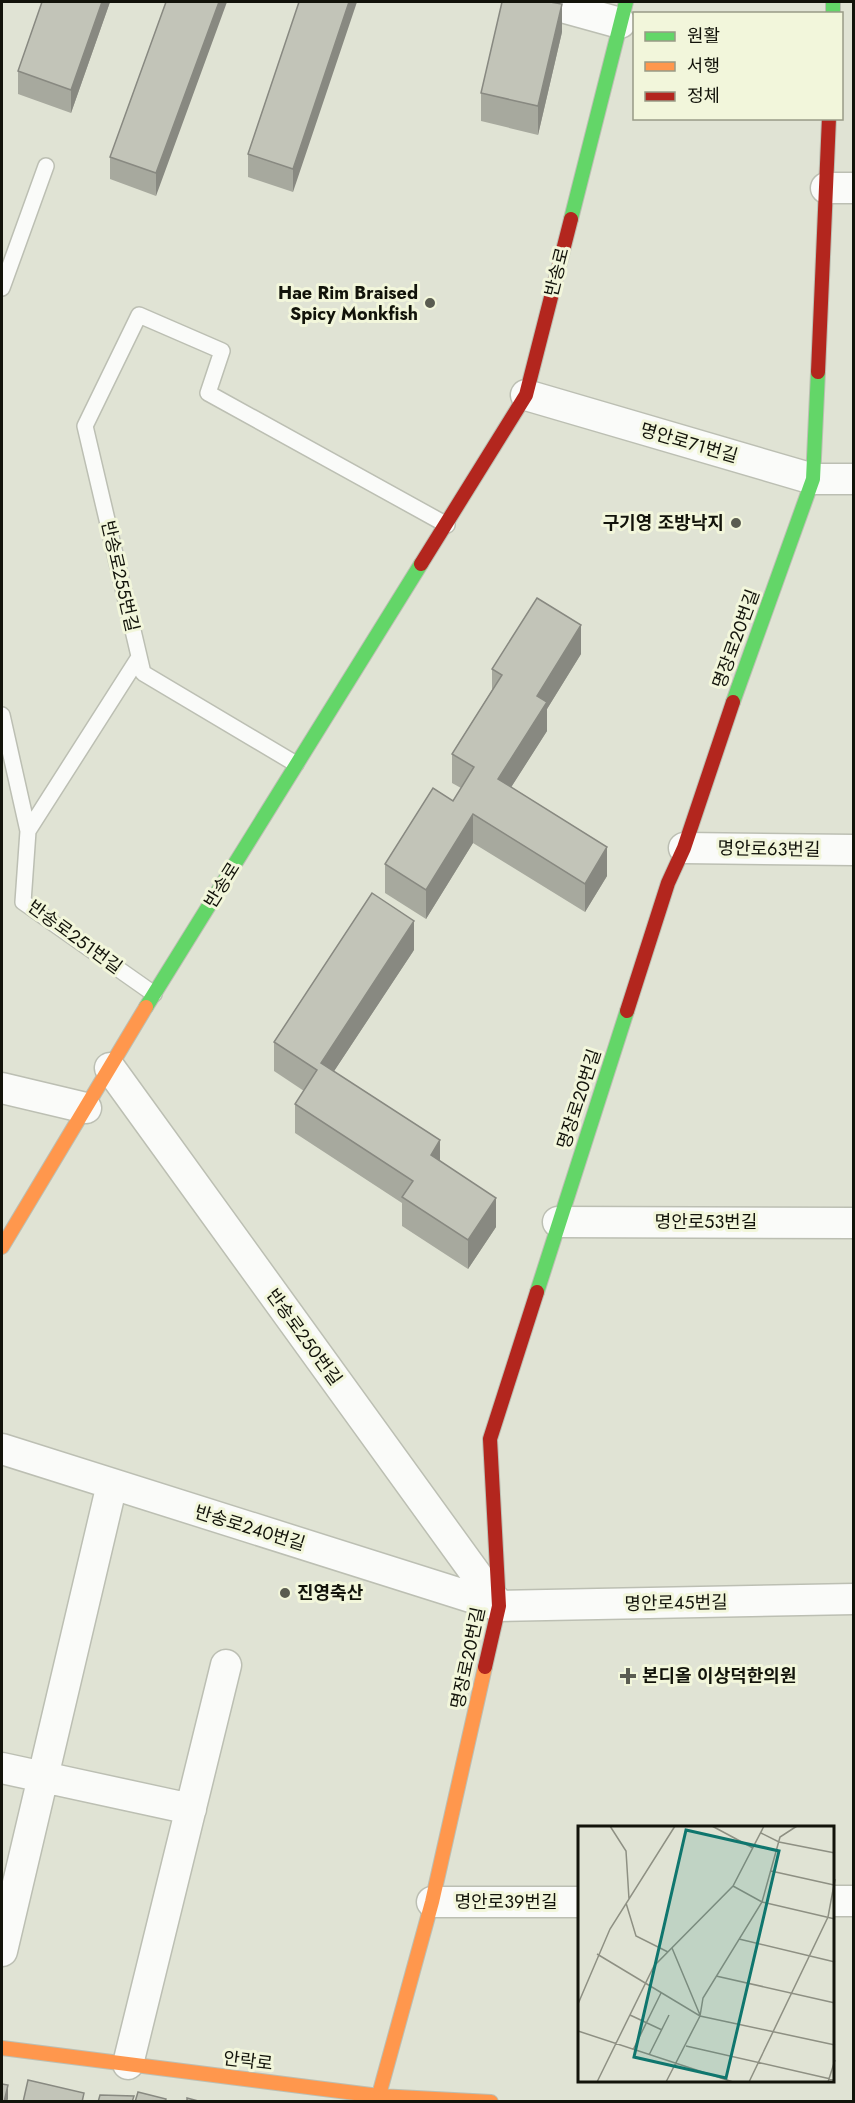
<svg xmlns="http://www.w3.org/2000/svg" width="855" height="2103" viewBox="0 0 855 2103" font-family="Jost,'Noto Sans KR',sans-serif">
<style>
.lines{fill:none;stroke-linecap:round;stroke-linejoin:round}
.lane-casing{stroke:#bcbfb3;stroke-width:18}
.street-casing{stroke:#bcbfb3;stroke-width:33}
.fast-casing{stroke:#bcbfb3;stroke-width:16}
.slow-casing{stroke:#bcbfb3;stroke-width:16}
.jam-casing{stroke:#bcbfb3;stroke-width:16}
.lane{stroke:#fafbf9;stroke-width:15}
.street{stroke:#fafbf9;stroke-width:30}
.fast{stroke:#63d668;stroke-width:14}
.slow{stroke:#ff974d;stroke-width:14}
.jam{stroke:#b3261e;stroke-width:14}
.wall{fill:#a7a99e}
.shaded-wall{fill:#888981}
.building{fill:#c2c4b8;stroke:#888981;stroke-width:1.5}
.poi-dot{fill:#5a5c51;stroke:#f2f6db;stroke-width:2}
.labels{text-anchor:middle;stroke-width:6;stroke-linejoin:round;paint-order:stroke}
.street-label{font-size:18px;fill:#12130a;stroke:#f2f6db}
.poi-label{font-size:18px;font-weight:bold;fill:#12130a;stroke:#f2f6db;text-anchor:end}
.inset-road{fill:none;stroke:#8e9083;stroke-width:1.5}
.view{fill:#0f766e;fill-opacity:0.15;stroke:#0f766e;stroke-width:3}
.inset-edge{fill:none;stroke:#12130a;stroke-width:3}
</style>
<rect width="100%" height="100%" fill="#e0e3d4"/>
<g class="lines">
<defs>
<path id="lane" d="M 2,288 L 46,166
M 139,657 L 28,831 L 23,902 L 154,994
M 2,715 L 28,831
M 296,764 L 143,673 L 85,426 L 139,315 L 222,351 L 208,393 L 447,525"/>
<path id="street" d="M 544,2 L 620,23
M 826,188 L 854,188
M 526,395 L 813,479 L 854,479
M 684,848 L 854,850
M 110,1068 L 499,1606
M 2,1088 L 86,1108
M 558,1222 L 854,1223
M 2,1449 L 499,1606 L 854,1599
M 2,1768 L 191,1809
M 832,1901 L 854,1901
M 432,1902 L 579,1902
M 2,1951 L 112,1484
M 128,2064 L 226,1665"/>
<path id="fast" d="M 833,2 L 833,14
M 571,219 L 626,2
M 733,702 L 813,479 L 818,372
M 146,1007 L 421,564
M 537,1292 L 627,1011"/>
<path id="slow" d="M 2,1247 L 146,1007
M 2,2048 L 379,2096 L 491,2102
M 377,2102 L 432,1902 L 485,1667"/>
<path id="jam" d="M 818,372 L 829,118
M 421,564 L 526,395 L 571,219
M 627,1011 L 668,883 L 684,848 L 733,702
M 485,1667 L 499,1606 L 490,1439 L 537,1292"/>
</defs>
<use href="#lane" class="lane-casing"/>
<use href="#street" class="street-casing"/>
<use href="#fast" class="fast-casing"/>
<use href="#slow" class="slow-casing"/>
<use href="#jam" class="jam-casing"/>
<use href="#lane" class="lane"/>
<use href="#street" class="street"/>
<use href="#fast" class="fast"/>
<use href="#slow" class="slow"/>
<use href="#jam" class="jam"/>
</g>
<path class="wall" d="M 42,2 L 110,2 L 71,113 L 18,94 L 18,71 Z
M 166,2 L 156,196 L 110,179 L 110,157 Z
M 299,2 L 293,192 L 248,177 L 248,154 Z
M 562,32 L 538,135 L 481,121 L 481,93 Z
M 581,654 L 547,709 L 547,731 L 511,787 L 607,876 L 585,912 L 473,843 L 426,919 L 385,893 L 385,864 L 453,801 L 461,788 L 452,783 L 452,754 L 492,690 L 492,669 Z
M 414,950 L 334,1071 L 440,1161 L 496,1227 L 468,1269 L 402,1226 L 402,1203 L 295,1133 L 295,1104 L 304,1091 L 274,1071 L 274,1042 Z"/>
<path class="shaded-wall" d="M 102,2 L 110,2 L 71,113 L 71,90 Z
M 219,2 L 227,2 L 156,196 L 156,173 Z
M 349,2 L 357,2 L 293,192 L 293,169 Z
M 562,4 L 562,32 L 538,135 L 538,106 Z
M 581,625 L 581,654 L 547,709 L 547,731 L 498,808 L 498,779 L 537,696 Z
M 473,814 L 473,843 L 426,919 L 426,890 Z
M 607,847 L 607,876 L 585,912 L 585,884 Z
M 414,921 L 414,950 L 321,1091 L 321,1063 Z
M 440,1140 L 440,1169 L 431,1155 Z
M 496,1198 L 496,1227 L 468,1269 L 468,1240 Z
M 8,2085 L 8,2099 L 7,2102 L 4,2102 Z"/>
<path class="building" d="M 42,2 L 102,2 L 71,90 L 18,71 Z
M 166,2 L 219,2 L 156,173 L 110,157 Z
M 299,2 L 349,2 L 293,169 L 248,154 Z
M 502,2 L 550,2 L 562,4 L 538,106 L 481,93 Z
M 537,598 L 581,625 L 537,696 L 547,702 L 498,779 L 607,847 L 585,884 L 473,814 L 426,890 L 385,864 L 433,788 L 453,801 L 474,767 L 452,754 L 502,675 L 492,669 Z
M 372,893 L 414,921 L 321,1063 L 440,1140 L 431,1155 L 496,1198 L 468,1240 L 402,1197 L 413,1181 L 295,1104 L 317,1070 L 274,1042 Z
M 28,2080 L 84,2093 L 82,2102 L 23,2102 Z
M 2,2084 L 8,2085 L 4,2102 L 2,2102 Z
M 138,2092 L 166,2099 L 165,2102 L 135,2102 Z
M 100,2095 L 134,2096 L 132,2102 L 98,2102 Z
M 187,2098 L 202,2102 L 187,2102 Z"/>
<g class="poi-dot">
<circle cx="430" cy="303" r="6"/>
<circle cx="736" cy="523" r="6"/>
<circle cx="285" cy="1593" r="6"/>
<path d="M625 1667h6v6h6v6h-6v6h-6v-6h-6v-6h6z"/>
</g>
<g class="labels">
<g class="street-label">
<text transform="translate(557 272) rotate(-76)" y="6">반송로</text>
<text transform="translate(689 443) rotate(16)" y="6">명안로71번길</text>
<text transform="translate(120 576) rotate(77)" y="6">반송로255번길</text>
<text transform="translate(736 639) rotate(-70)" y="6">명장로20번길</text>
<text transform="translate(769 849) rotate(1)" y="6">명안로63번길</text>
<text transform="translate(222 885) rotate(-58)" y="6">반송로</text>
<text transform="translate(75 937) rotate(36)" y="6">반송로251번길</text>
<text transform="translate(579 1099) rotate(-72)" y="6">명장로20번길</text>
<text x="706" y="1228">명안로53번길</text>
<text transform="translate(304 1337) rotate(54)" y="6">반송로250번길</text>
<text transform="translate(250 1528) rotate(17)" y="6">반송로240번길</text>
<text transform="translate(676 1603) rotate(-1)" y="6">명안로45번길</text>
<text transform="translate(468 1658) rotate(-78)" y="6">명장로20번길</text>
<text x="506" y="1908">명안로39번길</text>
<text transform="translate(248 2061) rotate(7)" y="6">안락로</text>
</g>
<g class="poi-label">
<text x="418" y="299">Hae Rim Braised<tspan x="418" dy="21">Spicy Monkfish</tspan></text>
<text x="724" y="529">구기영 조방낙지</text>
<text x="297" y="1599" text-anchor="start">진영축산</text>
<text x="642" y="1682" text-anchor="start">본디올 이상덕한의원</text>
</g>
</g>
<g transform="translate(578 1826)">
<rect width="256" height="256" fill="#e0e3d4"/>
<path class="inset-road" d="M 32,0 L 48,25 L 51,73M 134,0 L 175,22M 183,7 L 201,16 L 257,27M 193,45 L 256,59M 155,60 L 184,76 L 257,93M 48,77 L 58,110 L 90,126M 161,113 L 257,136M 94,122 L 122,189M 19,128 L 122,190 L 257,219M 138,150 L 257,177M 0,178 L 32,103 L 97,0M 52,189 L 84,204M 0,205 L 155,256M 108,220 L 257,254M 55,224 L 83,167M 71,229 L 91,189M 19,256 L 76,140 L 155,60 L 186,0M 88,256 L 122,190 L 125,172 L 184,76 L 202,11 L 219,0M 171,256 L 250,91 L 257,53M 250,256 L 257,234"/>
<path class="view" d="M 108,4 L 201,25 L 148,252 L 56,231 Z"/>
<rect width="256" height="256" class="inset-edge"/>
</g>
<rect width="855" height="2103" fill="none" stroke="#12130a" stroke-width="6"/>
<rect x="633" y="12" width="210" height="108" fill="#f2f6db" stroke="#989b87" stroke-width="1.5"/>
<rect x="645" y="32" width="30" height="9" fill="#63d668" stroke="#989b87" stroke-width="1.5"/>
<text x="687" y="42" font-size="18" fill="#12130a">원활</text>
<rect x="645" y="62" width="30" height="9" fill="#ff974d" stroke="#989b87" stroke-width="1.5"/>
<text x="687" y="72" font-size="18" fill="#12130a">서행</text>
<rect x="645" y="92" width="30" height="9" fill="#b3261e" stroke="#989b87" stroke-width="1.5"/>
<text x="687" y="102" font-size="18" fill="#12130a">정체</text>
</svg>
